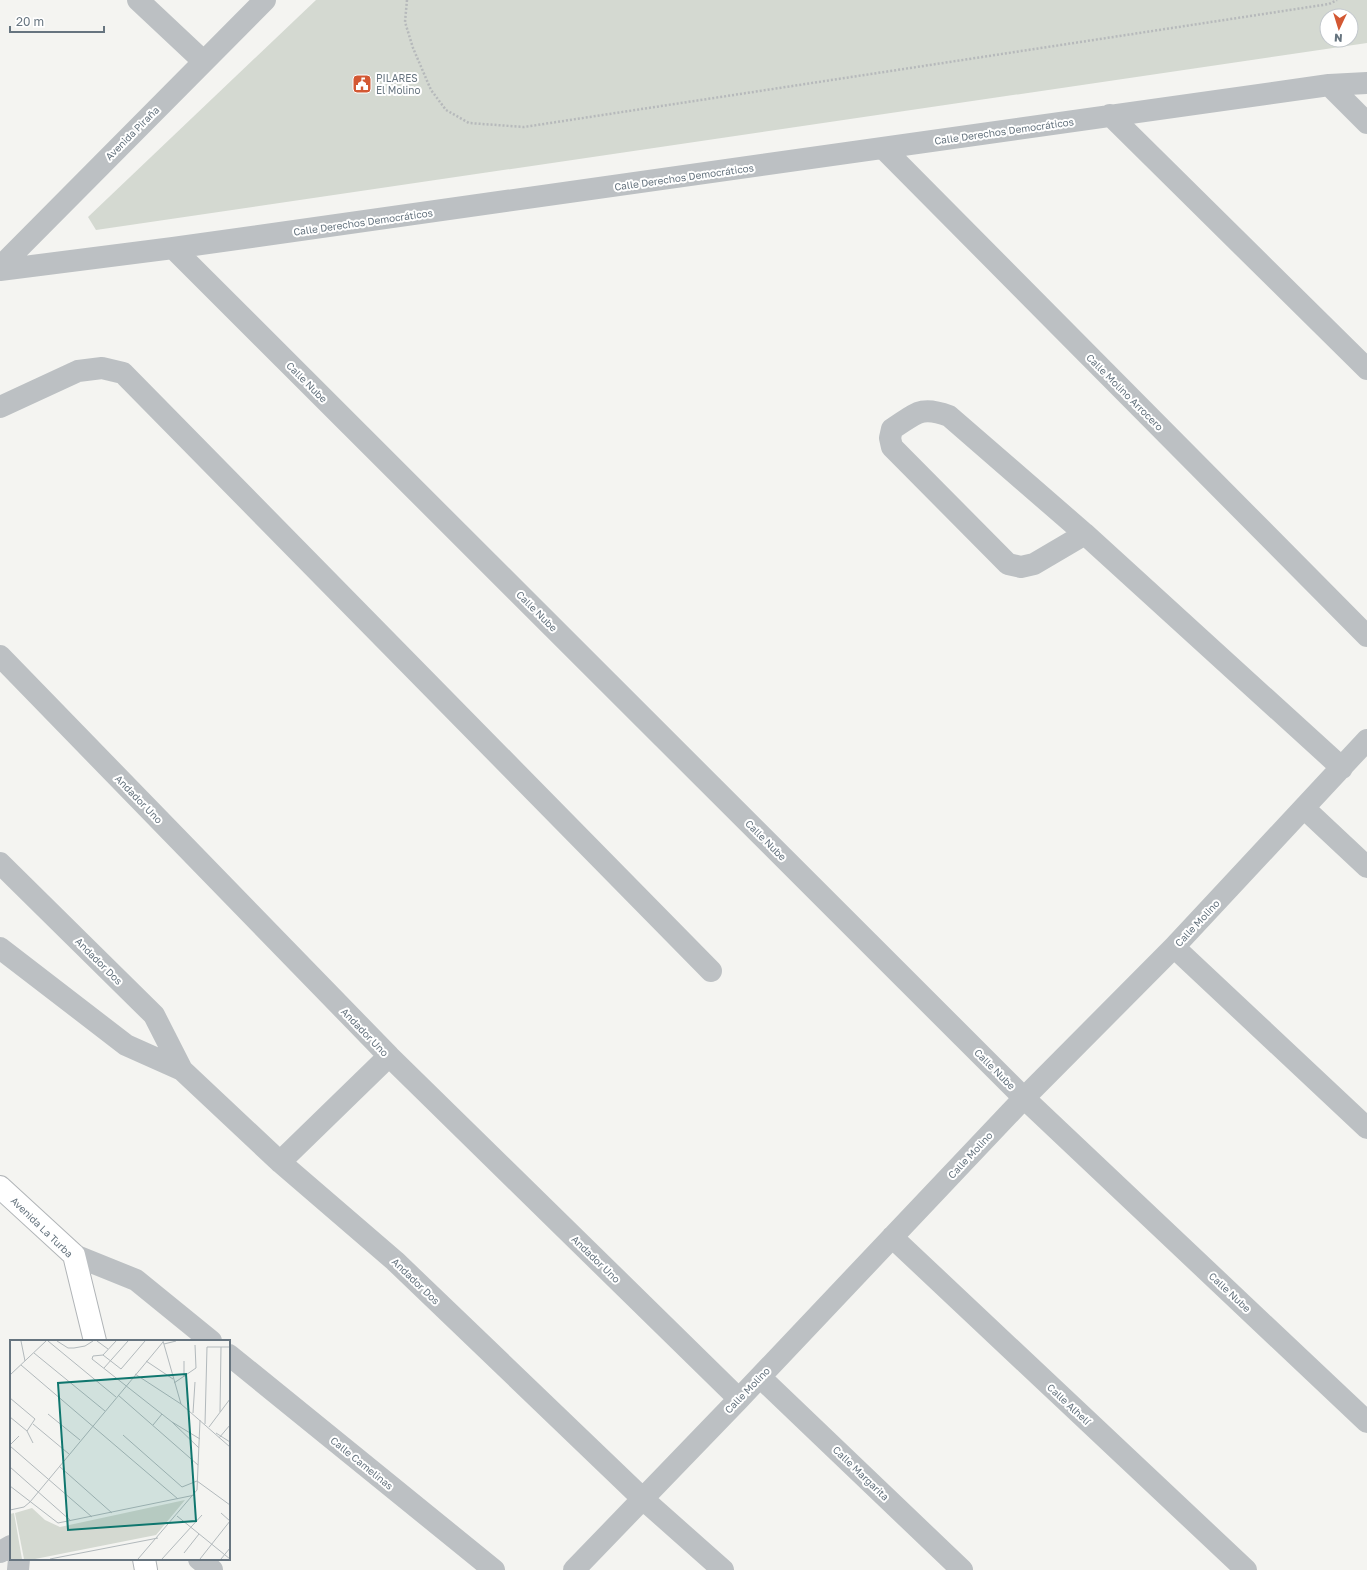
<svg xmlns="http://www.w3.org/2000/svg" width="1367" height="1570" viewBox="0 0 1367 1570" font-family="'Golos Text',sans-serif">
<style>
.green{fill:#d4d9d1;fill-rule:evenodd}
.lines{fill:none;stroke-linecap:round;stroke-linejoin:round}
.major-casing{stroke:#b0b4b7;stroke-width:24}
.path{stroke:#b6b9bb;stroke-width:2.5;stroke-dasharray:2 2;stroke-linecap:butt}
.minor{stroke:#bcc0c3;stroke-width:22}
.major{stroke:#fff;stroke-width:22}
.labels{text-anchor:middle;stroke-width:4;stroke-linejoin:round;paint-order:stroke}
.poi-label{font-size:10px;fill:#66747f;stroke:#fff;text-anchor:start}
.street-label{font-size:10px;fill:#66747f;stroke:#fff}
.inset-road{fill:none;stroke:#b2b9bc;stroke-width:1}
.view{fill:#0f766e;fill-opacity:0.15;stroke:#0f766e;stroke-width:2}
.inset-edge{fill:none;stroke:#66747f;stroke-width:2}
</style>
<rect width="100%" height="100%" fill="#f4f4f1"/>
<path class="green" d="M 316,0 L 1367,0 L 1367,43 L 96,230 L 88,217 ZM 1327,16 L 1351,16 L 1351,40 L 1327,40 Z"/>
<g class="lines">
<defs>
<path id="major" d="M 0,1187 L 74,1255 L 95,1341
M 144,1559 L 146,1570"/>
</defs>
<use href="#major" class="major-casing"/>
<path class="path" d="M 407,0 L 405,22 L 413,48 L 431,90 L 446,110 L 469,123 L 524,127 L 1329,4 L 1337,0"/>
<path class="minor" d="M 138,0 L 203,61
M 1329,85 L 1367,123
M 1110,115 L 1367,369
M 884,149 L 1367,636
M 173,248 L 1024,1098 L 1367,1422
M 0,267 L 265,0
M 0,270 L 173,248 L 1329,85 L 1367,83
M 0,407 L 78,371 L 102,368 L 123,373 L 711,971
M 1085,534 L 1034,564 L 1021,567 L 1008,564 L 892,447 L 890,438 L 892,429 C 916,414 920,405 949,416 L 1085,534 L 1342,768
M 0,656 L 389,1056 L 739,1399
M 1304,808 L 1367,867
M 0,863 L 154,1015 L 182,1070
M 1174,947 L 1367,1128
M 0,948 L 126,1045 L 182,1070 L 280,1162 L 395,1261 L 643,1499 L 723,1570
M 280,1162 L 389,1056
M 892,1237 L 1246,1570
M 74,1255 L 136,1280 L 211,1341
M 229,1355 L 494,1570
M 760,1377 L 962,1570
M 0,1552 L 11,1546
M 199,1559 L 212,1570
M 18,1570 L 19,1559
M 574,1570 L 739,1399 L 1024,1098 L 1174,947 L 1367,740"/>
<use href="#major" class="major"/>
</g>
<defs>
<symbol id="civic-square" viewBox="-11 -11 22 22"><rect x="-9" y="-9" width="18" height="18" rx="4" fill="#d35833" stroke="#fff"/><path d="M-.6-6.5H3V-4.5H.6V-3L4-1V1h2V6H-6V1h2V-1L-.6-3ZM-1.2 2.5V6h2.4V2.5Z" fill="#fff"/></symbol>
</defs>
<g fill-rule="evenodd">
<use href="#civic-square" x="351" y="73" width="22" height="22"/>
</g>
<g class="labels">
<g class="poi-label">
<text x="376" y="82">PILARES<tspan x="376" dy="12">El Molino</tspan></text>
</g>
<g class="street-label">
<text transform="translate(1004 131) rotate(-8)" y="4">Calle Derechos Democráticos</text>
<text transform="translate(132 133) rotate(-45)" y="4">Avenida Piraña</text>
<text transform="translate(684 177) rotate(-8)" y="4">Calle Derechos Democráticos</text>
<text transform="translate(363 222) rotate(-8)" y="4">Calle Derechos Democráticos</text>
<text transform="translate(307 382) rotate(45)" y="4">Calle Nube</text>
<text transform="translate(1125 392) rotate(45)" y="4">Calle Molino Arrocero</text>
<text transform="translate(537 611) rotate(45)" y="4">Calle Nube</text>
<text transform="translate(139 799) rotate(46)" y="4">Andador Uno</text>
<text transform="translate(766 840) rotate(45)" y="4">Calle Nube</text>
<text transform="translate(1197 923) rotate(-47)" y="4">Calle Molino</text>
<text transform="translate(99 961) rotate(45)" y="4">Andador Dos</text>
<text transform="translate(365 1032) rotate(46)" y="4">Andador Uno</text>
<text transform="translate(995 1069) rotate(45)" y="4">Calle Nube</text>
<text transform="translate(970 1155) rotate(-47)" y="4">Calle Molino</text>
<text transform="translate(42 1227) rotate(44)" y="4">Avenida La Turba</text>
<text transform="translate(596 1259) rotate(44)" y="4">Andador Uno</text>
<text transform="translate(416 1281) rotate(44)" y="4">Andador Dos</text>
<text transform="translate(1230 1292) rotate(43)" y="4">Calle Nube</text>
<text transform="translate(747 1390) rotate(-46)" y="4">Calle Molino</text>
<text transform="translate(1069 1404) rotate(43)" y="4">Calle Alhelí</text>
<text transform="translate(362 1463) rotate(39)" y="4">Calle Camelinas</text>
<text transform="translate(861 1473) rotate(44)" y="4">Calle Margarita</text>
</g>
</g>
<g transform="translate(10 1340)">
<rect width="220" height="220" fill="#f4f4f1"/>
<path d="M 175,160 L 146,195 L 25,219 L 14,219 L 5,173 L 22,168 L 35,180 L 50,187 ZM 4,173 L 12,219 L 0,219 L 0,174 Z" fill="#d4d9d1"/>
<path class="inset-road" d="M 11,1 L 15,21M 38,1 L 106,57M 47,1 L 58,8 L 64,8 L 75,6 L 83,1M 87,1 L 98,9M 106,1 L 93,15 L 83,16 L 82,19 L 162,82 L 190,99M 153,1 L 171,64 L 220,107M 154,4 L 166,1M 24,13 L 95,71M 93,15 L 111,29 L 135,1M 136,21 L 163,39M 174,21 L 174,37M 11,25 L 168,159M 94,28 L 118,1M 125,34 L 171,64M 0,35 L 36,1M 164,43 L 186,28 L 185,5M 108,55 L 188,125M 0,58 L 25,79 L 17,91M 210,72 L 211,7M 183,73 L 185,42M 38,74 L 70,100M 0,77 L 17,91 L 23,103M 162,82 L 189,108M 23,84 L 59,114M 195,84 L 197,7 L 220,7M 143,85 L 152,74M 199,87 L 220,59M 206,93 L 220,102M 113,95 L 172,147 L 187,141 L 220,165M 209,98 L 220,85M 0,105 L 9,96M 0,106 L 82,177M 49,126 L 102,173M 0,127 L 61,181M 0,146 L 48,183 L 185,155M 0,170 L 14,167 L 20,162 L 153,2M 211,173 L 220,181M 167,176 L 220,219M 174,213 L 189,194M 40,219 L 148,198M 128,219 L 187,150 L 190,80M 152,219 L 192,175M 190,219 L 220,181M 211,219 L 220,208"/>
<path class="view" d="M 176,34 L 186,181 L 58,190 L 48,43 Z"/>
<rect width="220" height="220" class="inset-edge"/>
</g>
<g transform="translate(1339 28) rotate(184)"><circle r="19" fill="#ffffff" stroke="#c2c7cc"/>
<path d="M0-3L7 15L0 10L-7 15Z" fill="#d35833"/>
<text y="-6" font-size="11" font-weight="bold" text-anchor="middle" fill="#66747f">N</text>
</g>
<path d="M10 26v6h94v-6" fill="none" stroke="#66747f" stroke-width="2"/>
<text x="16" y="26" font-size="12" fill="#66747f" stroke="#ffffff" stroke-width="3" paint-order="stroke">20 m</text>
</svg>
